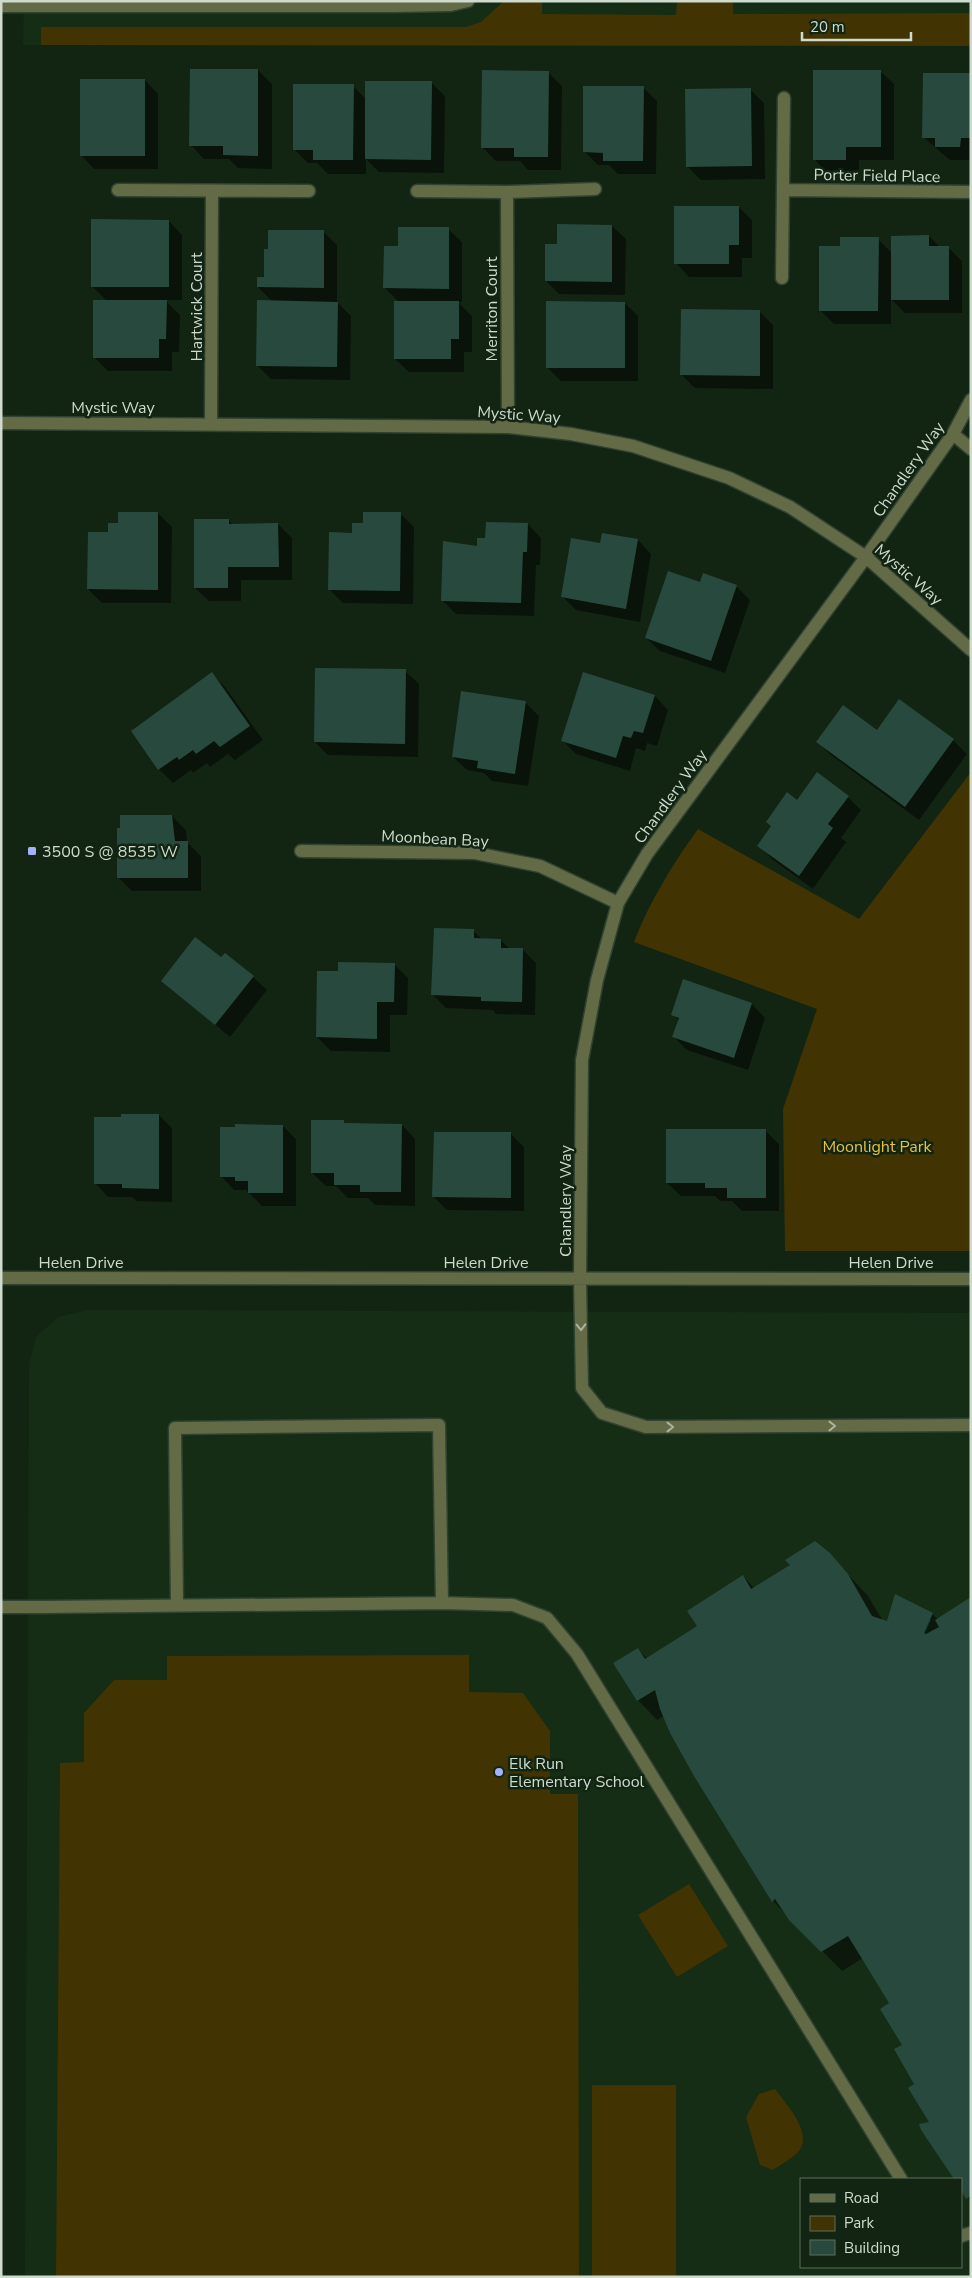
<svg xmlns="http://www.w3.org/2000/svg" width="972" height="2278" viewBox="0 0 972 2278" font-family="'Nunito Sans',sans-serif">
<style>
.built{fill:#152d15;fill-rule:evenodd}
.green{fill:#423302}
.shadow{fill:#0007;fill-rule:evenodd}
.building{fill:#28493e}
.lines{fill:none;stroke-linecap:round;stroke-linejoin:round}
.minor-casing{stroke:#304230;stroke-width:15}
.minor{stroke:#636a46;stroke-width:12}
.oneway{stroke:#a9b39e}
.poi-dot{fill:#a4b2fc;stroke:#122512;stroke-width:2}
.labels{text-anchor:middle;stroke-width:5;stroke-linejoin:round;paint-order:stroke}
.street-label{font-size:16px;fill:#cedbce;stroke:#122512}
.poi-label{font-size:16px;fill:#cedbce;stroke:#122512;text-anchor:start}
.park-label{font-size:16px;fill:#ebc23d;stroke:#122512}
</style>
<rect width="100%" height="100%" fill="#122512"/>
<path class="built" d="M 24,1 L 971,1 L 971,46 L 23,45 Z
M 88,1310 L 971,1313 L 971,2277 L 25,2277 L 29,1365 L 36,1337 L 58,1317 ZM 801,2179 L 961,2179 L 961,2267 L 801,2267 Z"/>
<path class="green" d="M 504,1 L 542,1 L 542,14 L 676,15 L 677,1 L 733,1 L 733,14 L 971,13 L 971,46 L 41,45 L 41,27 L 466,27 L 481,22 Z
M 971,772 L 971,1251 L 785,1251 L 783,1109 L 817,1009 L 634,942 C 650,901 672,865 698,829 L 859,919 Z
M 469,1655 L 469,1692 L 523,1693 L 550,1731 L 550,1794 L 578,1794 L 579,2277 L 56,2277 L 60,1763 L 84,1762 L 84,1713 L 114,1680 L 167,1680 L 167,1656 Z
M 689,1884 L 728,1946 L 677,1977 L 638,1915 Z
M 592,2085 L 676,2085 L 676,2277 L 592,2277 Z
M 775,2089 C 786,2104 810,2129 801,2148 C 797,2156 781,2164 773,2170 L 760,2165 L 746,2117 L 759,2094 Z"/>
<path class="shadow" d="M 258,70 L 272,84 L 272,169 L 238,168 L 229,159 L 204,159 L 191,145 Z
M 880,71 L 894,84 L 894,160 L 859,160 L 859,173 L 828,173 L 814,159 Z
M 549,73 L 562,86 L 561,170 L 528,170 L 520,161 L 496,161 L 482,147 Z
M 971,74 L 971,160 L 950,160 L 923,137 Z
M 145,80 L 158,94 L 158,169 L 94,169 L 81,155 Z
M 431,82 L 445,96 L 444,173 L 379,172 L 366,159 L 366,174 L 328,174 L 317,163 L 308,163 L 294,149 L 353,86 L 366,99 Z
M 643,87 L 657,101 L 656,174 L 618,174 L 609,165 L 598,165 L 585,152 Z
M 750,89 L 764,103 L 765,179 L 701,180 L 687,166 Z
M 739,207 L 752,220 L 752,258 L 742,258 L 742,277 L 689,277 L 676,263 Z
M 169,221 L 182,235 L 182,300 L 165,300 L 180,315 L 179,352 L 172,352 L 172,371 L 108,371 L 94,357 L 107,301 L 92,286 Z
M 612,226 L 626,239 L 625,295 L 559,294 L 546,281 L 558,246 Z
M 448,229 L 462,242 L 462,302 L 458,302 L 472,316 L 472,352 L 464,352 L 464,372 L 409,372 L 395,359 L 399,302 L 385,288 L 399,247 Z
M 323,231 L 337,245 L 337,302 L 351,316 L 350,380 L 271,379 L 257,365 L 273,302 L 258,287 L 265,278 Z
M 929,236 L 940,247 L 948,247 L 962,261 L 962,313 L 905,313 L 891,299 L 891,324 L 834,324 L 820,310 L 878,239 L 892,253 Z
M 625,303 L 638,316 L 638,381 L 561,381 L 547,367 Z
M 760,312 L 773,325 L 773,389 L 695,388 L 681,374 Z
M 158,513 L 172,527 L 171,603 L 102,603 L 88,589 L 109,533 L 120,524 Z
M 400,513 L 414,527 L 413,604 L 343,603 L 329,589 L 365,524 Z
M 229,520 L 233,525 L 278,524 L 292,538 L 292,580 L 241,580 L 241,601 L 209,601 L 195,588 Z
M 528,524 L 541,538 L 540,565 L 536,565 L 534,616 L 456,614 L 442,600 L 478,547 L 486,540 Z
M 603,534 L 638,540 L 651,554 L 640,622 L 576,610 L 562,596 L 601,544 Z
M 700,584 L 736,586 L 750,600 L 725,673 L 660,651 L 646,638 Z
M 405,671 L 419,684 L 418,757 L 328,755 L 315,742 Z
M 212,674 L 225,687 L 263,740 L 235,760 L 228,754 L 210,767 L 207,763 L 193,773 L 191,770 L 173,783 L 159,769 Z
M 584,674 L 655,696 L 668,710 L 657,746 L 647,743 L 645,751 L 636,748 L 630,771 L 576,754 L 562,740 Z
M 899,701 L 953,740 L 967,754 L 919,820 L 831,755 L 818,742 L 878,731 Z
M 525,702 L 539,716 L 528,786 L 492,781 L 484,773 L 467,770 L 453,757 Z
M 848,797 L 861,810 L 841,838 L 846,842 L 813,889 L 772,859 L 759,845 L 797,802 Z
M 172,816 L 186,830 L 187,842 L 201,856 L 201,891 L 132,891 L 118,877 Z
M 473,931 L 482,939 L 501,940 L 510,949 L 523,950 L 536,963 L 535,1015 L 496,1014 L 493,1010 L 446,1008 L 432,994 Z
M 394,964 L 408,978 L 407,1015 L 390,1015 L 390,1052 L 331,1051 L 317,1037 L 339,973 Z
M 253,977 L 267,990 L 230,1037 L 163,981 Z
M 684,981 L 752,1004 L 765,1018 L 748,1070 L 687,1050 L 674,1037 L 679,1021 L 673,1014 Z
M 159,1115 L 172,1128 L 172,1202 L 137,1201 L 132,1197 L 108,1197 L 95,1183 L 122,1119 Z
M 343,1121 L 347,1125 L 402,1125 L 415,1139 L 415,1206 L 375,1205 L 368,1198 L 348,1198 L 336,1186 L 326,1186 L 312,1173 Z
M 283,1126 L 296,1139 L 296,1206 L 262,1206 L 246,1190 L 234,1190 L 221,1176 Z
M 765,1130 L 779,1144 L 779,1211 L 742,1211 L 732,1201 L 720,1201 L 715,1196 L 681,1196 L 667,1183 Z
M 511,1134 L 524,1147 L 524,1211 L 447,1210 L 434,1197 Z
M 829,1554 L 868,1596 L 883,1621 L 888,1623 L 932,1614 L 938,1619 L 971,1599 L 971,2202 L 961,2188 L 961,2179 L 955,2179 L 930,2139 L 931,2123 L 916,2084 L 891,2004 L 863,1958 L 842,1971 L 773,1901 L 695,1776 L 664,1716 L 657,1720 L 638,1700 L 638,1649 L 647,1659 L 698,1626 L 743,1576 L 755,1589 ZM 928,1620 L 931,1620 L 922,1639 L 920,1638 Z"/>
<path class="building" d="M 190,69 L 258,69 L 258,156 L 223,155 L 223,146 L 189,146 Z
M 482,70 L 549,71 L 548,157 L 514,157 L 514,148 L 481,148 Z
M 813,70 L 881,70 L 881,147 L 846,147 L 846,160 L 813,160 Z
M 923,73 L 971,73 L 971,138 L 961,138 L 960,147 L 935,147 L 935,138 L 922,138 Z
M 80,79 L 145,79 L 145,156 L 80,156 Z
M 365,81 L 432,81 L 431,160 L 365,159 Z
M 293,84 L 354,84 L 353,160 L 313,160 L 313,150 L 293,150 Z
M 583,86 L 644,86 L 643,161 L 603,161 L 603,153 L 583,152 Z
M 751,88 L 752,166 L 686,167 L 685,89 Z
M 674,206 L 739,206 L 739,245 L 729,245 L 729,264 L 674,264 Z
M 91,219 L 169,220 L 169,287 L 91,287 Z
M 557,224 L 612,225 L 612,282 L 545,281 L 545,244 L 557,244 Z
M 398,227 L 449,227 L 449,289 L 383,288 L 384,246 L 398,246 Z
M 268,230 L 324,230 L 324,288 L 257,287 L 257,277 L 264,277 L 264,249 L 268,249 Z
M 929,235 L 929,246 L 949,246 L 949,300 L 891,300 L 891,236 Z
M 840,237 L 879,237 L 878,311 L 819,311 L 819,246 L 840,246 Z
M 93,300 L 167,300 L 166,339 L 159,339 L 159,358 L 93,358 Z
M 257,300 L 338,302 L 337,367 L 256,366 Z
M 394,301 L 459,301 L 459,339 L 451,339 L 451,359 L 394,359 Z
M 546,301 L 625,302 L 625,368 L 546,368 Z
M 681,309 L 760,310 L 760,376 L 680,375 Z
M 118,512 L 158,512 L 158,590 L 87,589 L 88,532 L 108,532 L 108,523 L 118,523 Z
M 363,512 L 401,512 L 400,591 L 328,590 L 329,532 L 352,533 L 352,523 L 363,523 Z
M 194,519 L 229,519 L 229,524 L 278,523 L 279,567 L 228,567 L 228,588 L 194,588 Z
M 486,522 L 528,523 L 527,552 L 523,552 L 521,603 L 441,601 L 443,541 L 477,546 L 477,538 L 485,538 Z
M 602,533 L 638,539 L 626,609 L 561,597 L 571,538 L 600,543 Z
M 668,571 L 700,582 L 703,573 L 737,585 L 711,661 L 645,638 Z
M 315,668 L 406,669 L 405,744 L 314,742 Z
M 212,672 L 250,726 L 220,747 L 214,741 L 196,754 L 193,750 L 179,760 L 177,757 L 158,770 L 131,731 Z
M 583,672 L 655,695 L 643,733 L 634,731 L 631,738 L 623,736 L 616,758 L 561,741 Z
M 461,691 L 526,701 L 515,774 L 477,768 L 478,761 L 452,757 Z
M 899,699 L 954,739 L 905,807 L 816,742 L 843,705 L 877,730 Z
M 817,772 L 849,796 L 828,824 L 833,828 L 799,876 L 757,846 L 771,826 L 766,822 L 787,792 L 797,800 Z
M 120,815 L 172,815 L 175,841 L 188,841 L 188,878 L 117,878 L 117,828 L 120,828 Z
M 434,928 L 474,929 L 474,938 L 501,939 L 501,948 L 523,948 L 522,1002 L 481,1001 L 481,997 L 431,995 Z
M 195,937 L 221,957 L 225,953 L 254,976 L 215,1025 L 161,981 Z
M 338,962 L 395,963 L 394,1002 L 377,1002 L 377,1039 L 316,1037 L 317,971 L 338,971 Z
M 683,979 L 752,1003 L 734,1058 L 672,1037 L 679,1018 L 671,1015 Z
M 121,1114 L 159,1114 L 159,1189 L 122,1188 L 122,1184 L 94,1184 L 94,1117 L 121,1117 Z
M 311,1120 L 344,1120 L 344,1123 L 402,1124 L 401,1192 L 360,1192 L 360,1185 L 334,1185 L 334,1173 L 311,1173 Z
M 235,1124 L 283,1125 L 283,1193 L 248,1193 L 248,1181 L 235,1181 L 235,1177 L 220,1177 L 220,1127 L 235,1127 Z
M 666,1129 L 766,1129 L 766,1198 L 727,1198 L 727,1188 L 705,1188 L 705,1183 L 666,1183 Z
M 434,1132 L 511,1132 L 511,1198 L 432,1197 Z
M 815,1541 L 830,1553 L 848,1574 L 872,1616 L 887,1621 L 895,1594 L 933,1613 L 924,1633 L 926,1634 L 939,1627 L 935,1620 L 971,1597 L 971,2196 L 966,2199 L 961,2190 L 961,2179 L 954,2179 L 921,2130 L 919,2124 L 929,2122 L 908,2088 L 914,2084 L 894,2049 L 902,2045 L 880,2009 L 889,2003 L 848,1936 L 821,1952 L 789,1920 L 775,1899 L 772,1902 L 694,1776 L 670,1733 L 660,1709 L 655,1690 L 637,1701 L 613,1663 L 638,1648 L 645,1659 L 697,1626 L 687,1611 L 743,1575 L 751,1589 L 790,1565 L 785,1560 Z"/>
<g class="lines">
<defs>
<path id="minor" d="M 1,6 L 394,6 L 451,5 L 468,1
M 118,190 L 309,191
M 783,190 L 971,192
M 417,191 L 507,192 L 595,189
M 507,192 L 508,427
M 782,278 L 784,98
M 971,400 L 953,434 L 866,557 L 647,854 L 618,903 L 597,980 L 582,1060 L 580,1279 L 582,1388 L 602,1413 L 646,1427 L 971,1425
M 1,423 L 508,427 L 571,434 L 633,446 L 729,478 L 790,507 L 866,557 L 971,650
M 211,424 L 212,191
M 953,434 L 971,449
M 301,851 L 475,853 L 540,866 L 618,903
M 1,1278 L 971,1279
M 442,1603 L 513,1605 L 547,1618 L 577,1654 L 901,2179
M 1,1607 L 44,1607 L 442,1603 L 439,1425 L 175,1428 L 177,1605
M 961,2236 L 971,2233"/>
</defs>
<use href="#minor" class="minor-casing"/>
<use href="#minor" class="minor"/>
</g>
<defs><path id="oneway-chevron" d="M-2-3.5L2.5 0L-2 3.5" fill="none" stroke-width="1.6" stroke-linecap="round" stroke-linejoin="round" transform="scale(1.25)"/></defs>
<g class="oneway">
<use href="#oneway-chevron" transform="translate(581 1327) rotate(89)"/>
<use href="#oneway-chevron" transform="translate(832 1426)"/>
<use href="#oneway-chevron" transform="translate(670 1427)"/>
</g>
<g class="poi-dot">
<rect x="27" y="846" width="10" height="10" rx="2.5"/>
<circle cx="499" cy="1772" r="5"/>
</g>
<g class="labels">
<g class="street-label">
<text transform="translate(877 175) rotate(1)" y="6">Porter Field Place</text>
<text transform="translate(196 307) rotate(-90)" y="6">Hartwick Court</text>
<text transform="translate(491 309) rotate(-90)" y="6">Merriton Court</text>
<text x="113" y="413">Mystic Way</text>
<text transform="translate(519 414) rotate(4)" y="6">Mystic Way</text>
<text transform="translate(908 469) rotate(-55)" y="6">Chandlery Way</text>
<text transform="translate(909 574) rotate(41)" y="6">Mystic Way</text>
<text transform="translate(670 796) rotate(-54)" y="6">Chandlery Way</text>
<text transform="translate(435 838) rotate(3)" y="6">Moonbean Bay</text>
<text transform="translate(565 1201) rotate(-90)" y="6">Chandlery Way</text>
<text x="81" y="1268">Helen Drive</text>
<text x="486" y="1268">Helen Drive</text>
<text x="891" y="1268">Helen Drive</text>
</g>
<g class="poi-label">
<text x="42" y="857">3500 S @ 8535 W</text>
<text x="509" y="1769">Elk Run<tspan x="509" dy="18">Elementary School</tspan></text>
</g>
<g class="park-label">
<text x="877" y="1152">Moonlight Park</text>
</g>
</g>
<rect width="972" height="2278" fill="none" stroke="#cedbce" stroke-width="5"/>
<rect x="800" y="2178" width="162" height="90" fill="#122512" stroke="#5d6e5d"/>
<rect x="810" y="2194" width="25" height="8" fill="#636a46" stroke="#5d6e5d"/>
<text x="844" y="2203" font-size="15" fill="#cedbce">Road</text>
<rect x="810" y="2216" width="25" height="15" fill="#423302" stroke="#5d6e5d"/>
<text x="844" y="2228" font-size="15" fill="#cedbce">Park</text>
<rect x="810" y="2240" width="25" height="15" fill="#28493e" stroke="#5d6e5d"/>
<text x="844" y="2253" font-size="15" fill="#cedbce">Building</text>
<path d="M802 32v8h109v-8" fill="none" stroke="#cedbce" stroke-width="2.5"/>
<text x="810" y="32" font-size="15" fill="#cedbce" stroke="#122512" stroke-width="4" paint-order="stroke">20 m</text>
</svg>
